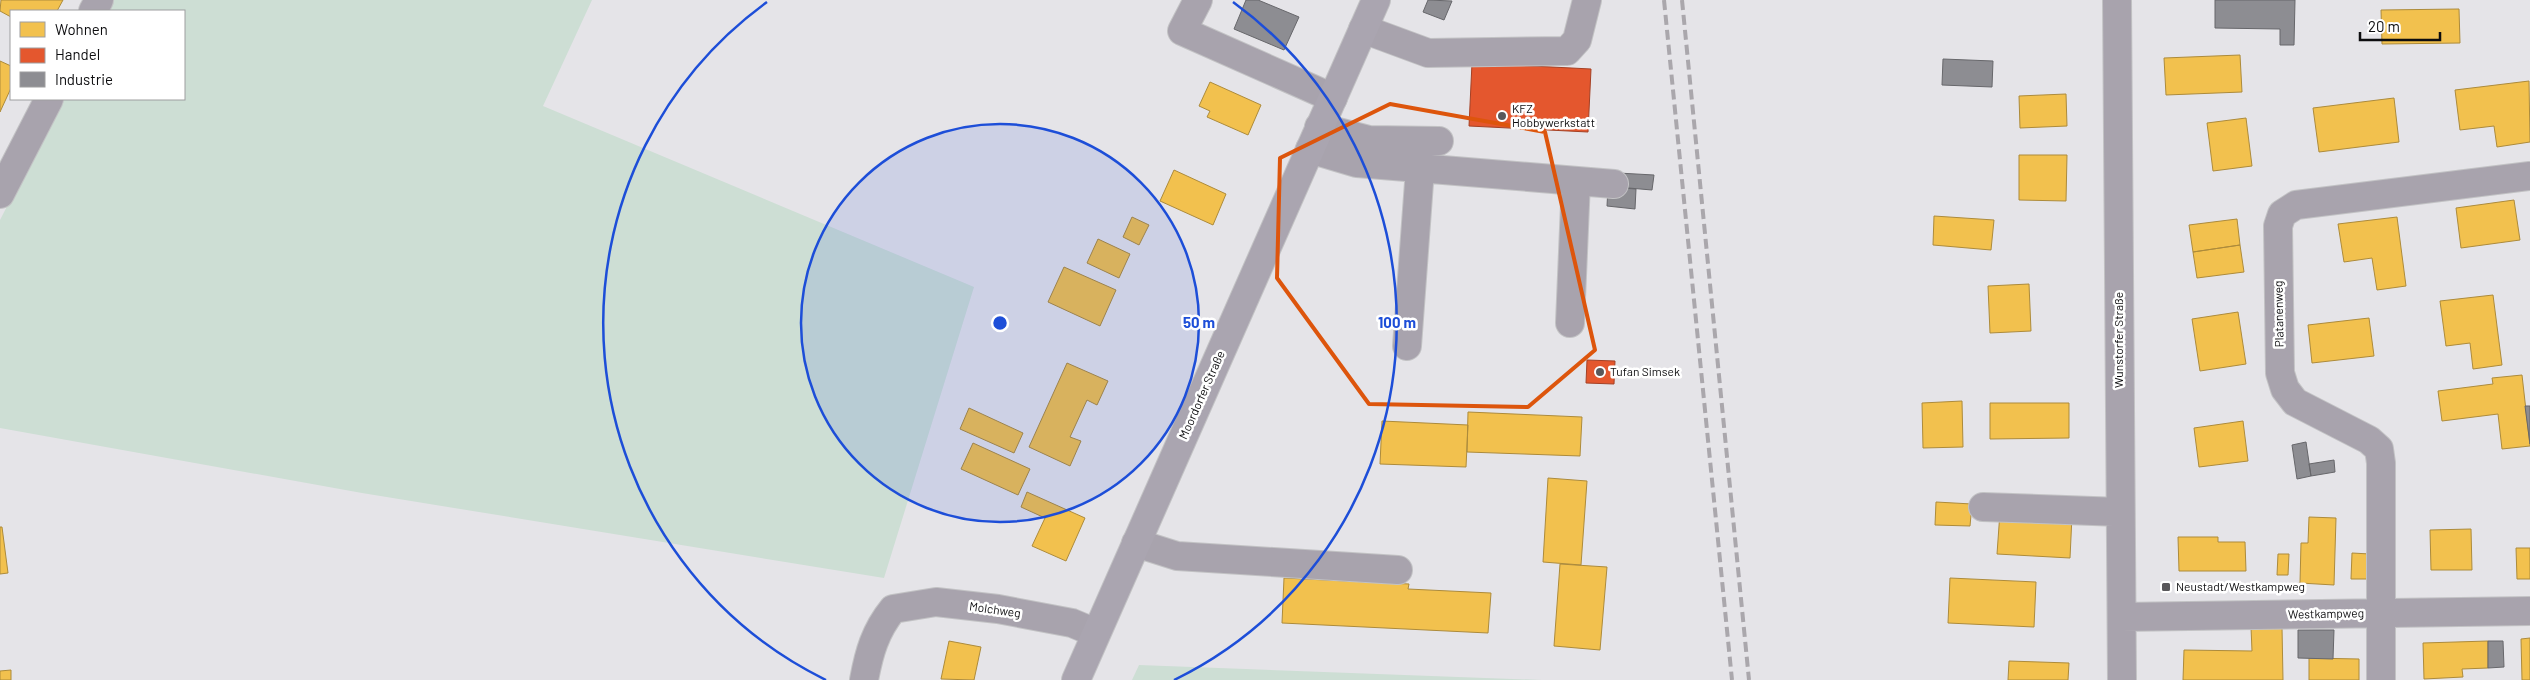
<svg xmlns="http://www.w3.org/2000/svg" width="2530" height="680" viewBox="0 0 2530 680" font-family="Barlow,sans-serif">
<style>
.green{fill:#cdded4}
.homes{fill:#f2c14e;stroke:#ad8b3b}
.shops{fill:#e4572e;stroke:#a44125}
.industry{fill:#8d8d92;stroke:#67676b}
.lines{fill:none;stroke-linecap:round;stroke-linejoin:round}
.minor-casing{stroke:#c2c2c4;stroke-width:30}
.major-casing{stroke:#c2c2c4;stroke-width:30}
.minor{stroke:#a8a3ad;stroke-width:28}
.major{stroke:#aaa5b0;stroke-width:28}
.rail{stroke:#aaa7ac;stroke-width:4;stroke-dasharray:10 5;stroke-linecap:butt}
.marked{fill:none;stroke:#dd550c;stroke-width:4;stroke-linejoin:round}
.ring{fill:none;stroke:#1d4ed8;stroke-width:2.5}
.poi-dot{fill:#59585b;stroke:#fff;stroke-width:2}
.labels{text-anchor:middle;stroke-width:5;stroke-linejoin:round;paint-order:stroke}
.poi-label{font-size:12px;fill:#0d0d0f;stroke:#fff;text-anchor:start}
.street-label{font-size:12px;fill:#0d0d0f;stroke:#fff}
.centre{fill:#1d4ed8;stroke:#fff;stroke-width:2.5}
.ring-label{font-size:15px;text-anchor:middle;font-weight:bold;fill:#1d4ed8;stroke:#fff;stroke-width:5;stroke-linejoin:round;paint-order:stroke}
</style>
<rect width="100%" height="100%" fill="#e5e4e8"/>
<path class="green" d="M 113,0 L 592,0 L 543,106 L 974,287 L 884,578 L 362,493 L 0,428 L 0,220 L 62,99 L 184,99 L 184,11 L 107,11 Z
M 1139,665 L 1542,680 L 1132,680 Z"/>
<path class="homes" d="M 1,0 L 63,0 L 57,11 L 11,11 L 11,17 L 0,11 Z
M 2459,9 L 2460,43 L 2382,44 L 2381,10 Z
M 2240,55 L 2242,92 L 2166,95 L 2164,58 Z
M 0,61 L 11,66 L 11,88 L 0,112 Z
M 2529,81 L 2530,142 L 2497,147 L 2494,126 L 2460,130 L 2455,90 Z
M 1210,82 L 1261,105 L 1248,135 L 1207,117 L 1210,111 L 1199,106 Z
M 2066,94 L 2067,126 L 2020,128 L 2019,96 Z
M 2394,98 L 2399,142 L 2319,152 L 2313,108 Z
M 2246,118 L 2252,166 L 2213,171 L 2207,123 Z
M 2019,155 L 2067,155 L 2066,201 L 2019,200 Z
M 1174,170 L 1226,194 L 1213,225 L 1160,201 Z
M 2514,200 L 2520,240 L 2461,248 L 2456,208 Z
M 1934,216 L 1994,220 L 1991,250 L 1933,245 Z
M 1132,217 L 1149,225 L 1139,245 L 1123,237 Z
M 2397,217 L 2406,286 L 2377,290 L 2372,258 L 2344,262 L 2338,224 Z
M 2237,219 L 2240,245 L 2193,252 L 2189,225 Z
M 1098,239 L 1130,254 L 1119,278 L 1087,263 Z
M 2240,245 L 2244,272 L 2197,278 L 2193,252 Z
M 1064,267 L 1116,290 L 1100,326 L 1048,302 Z
M 2029,284 L 2031,331 L 1990,333 L 1988,286 Z
M 2493,295 L 2502,365 L 2473,369 L 2470,343 L 2446,346 L 2440,301 Z
M 2238,312 L 2246,364 L 2200,371 L 2192,319 Z
M 2369,318 L 2374,356 L 2312,363 L 2308,325 Z
M 1067,363 L 1108,381 L 1097,405 L 1087,400 L 1070,437 L 1081,441 L 1070,466 L 1029,447 Z
M 2522,375 L 2530,446 L 2502,449 L 2498,414 L 2442,421 L 2438,391 L 2493,384 L 2492,378 Z
M 1962,401 L 1963,447 L 1923,448 L 1922,403 Z
M 1990,403 L 2069,403 L 2069,438 L 1990,439 Z
M 969,408 L 1023,433 L 1014,453 L 960,429 Z
M 1468,412 L 1582,417 L 1580,456 L 1467,452 Z
M 1382,421 L 1468,425 L 1466,467 L 1380,464 Z
M 2243,421 L 2248,461 L 2199,467 L 2194,428 Z
M 973,443 L 1030,469 L 1018,495 L 961,469 Z
M 1548,478 L 1587,481 L 1581,565 L 1543,562 Z
M 1027,492 L 1085,518 L 1066,561 L 1032,546 L 1045,518 L 1021,507 Z
M 1936,502 L 1972,504 L 1970,526 L 1935,525 Z
M 2000,512 L 2072,516 L 2070,558 L 1997,554 Z
M 2309,517 L 2336,518 L 2334,585 L 2300,583 L 2301,543 L 2308,543 Z
M 0,527 L 2,527 L 8,573 L 0,574 Z
M 2471,529 L 2472,570 L 2431,570 L 2430,530 Z
M 2178,537 L 2218,537 L 2218,542 L 2245,542 L 2246,571 L 2179,571 Z
M 2516,548 L 2530,548 L 2530,579 L 2517,579 Z
M 2352,553 L 2370,554 L 2369,579 L 2351,579 Z
M 2278,554 L 2289,554 L 2288,575 L 2277,575 Z
M 1560,564 L 1607,567 L 1600,650 L 1554,646 Z
M 1284,578 L 1409,584 L 1408,589 L 1491,593 L 1488,633 L 1282,623 Z
M 1950,578 L 2036,582 L 2034,627 L 1948,623 Z
M 2251,627 L 2282,627 L 2283,680 L 2183,680 L 2184,650 L 2252,651 Z
M 2530,638 L 2530,680 L 2522,680 L 2521,639 Z
M 949,641 L 981,647 L 974,680 L 941,679 Z
M 2488,641 L 2488,668 L 2462,669 L 2463,677 L 2424,679 L 2423,643 Z
M 2309,658 L 2359,659 L 2359,680 L 2309,680 Z
M 2009,661 L 2069,663 L 2068,680 L 2008,680 Z
M 11,670 L 11,680 L 0,680 L 0,671 Z"/>
<path class="shops" d="M 1472,63 L 1591,69 L 1588,132 L 1469,126 Z
M 1587,360 L 1615,361 L 1614,384 L 1586,383 Z"/>
<path class="industry" d="M 1246,0 L 1258,0 L 1299,17 L 1284,50 L 1234,29 Z
M 1428,0 L 1452,1 L 1444,20 L 1423,12 Z
M 2215,0 L 2295,0 L 2294,45 L 2280,45 L 2280,29 L 2215,28 Z
M 1943,59 L 1993,61 L 1992,87 L 1942,85 Z
M 1618,173 L 1654,175 L 1652,190 L 1617,187 Z
M 1608,187 L 1636,189 L 1635,209 L 1607,206 Z
M 2525,406 L 2530,406 L 2530,444 Z
M 2306,442 L 2311,476 L 2297,479 L 2292,445 Z
M 2334,460 L 2335,472 L 2311,476 L 2309,464 Z
M 2298,630 L 2334,630 L 2333,659 L 2298,658 Z
M 2488,641 L 2503,641 L 2504,667 L 2488,668 Z"/>
<g class="lines">
<defs>
<path id="minor" d="M 1198,0 L 1182,31 L 1333,98
M 2117,0 L 2122,680
M 93,11 L 99,0
M 1363,29 L 1428,53 L 1567,51 L 1577,40 L 1587,0
M 1319,127 L 1369,140 L 1439,141
M 1310,149 L 1357,163 L 1614,184
M 0,194 L 49,99
M 1570,323 L 1576,181
M 1407,346 L 1420,169
M 1983,507 L 2120,512
M 1136,543 L 1177,556 L 1398,570
M 2122,617 L 2530,611
M 864,680 C 869,653 875,631 893,609 L 936,602 L 998,609 L 1072,623 L 1096,633
M 2381,680 L 2381,463 L 2379,449 L 2369,440 L 2295,402 L 2285,389 L 2280,373 L 2278,226 L 2282,214 L 2296,205 L 2530,176"/>
<path id="major" d="M 1076,680 L 1376,0"/>
</defs>
<use href="#minor" class="minor-casing"/>
<use href="#major" class="major-casing"/>
<use href="#minor" class="minor"/>
<use href="#major" class="major"/>
<path class="rail" d="M 1664,0 L 1732,680
M 1682,0 L 1749,680"/>
</g>
<path class="marked" d="M 1390,104 L 1545,132 L 1595,350 L 1528,407 L 1369,404 L 1277,278 L 1280,158 Z"/>
<circle cx="1000" cy="323" r="199" fill="#1d4ed8" fill-opacity=".12"/>
<g class="ring">
<circle cx="1000" cy="323" r="199"/>
<path d="M826 680A397 397 0 0 1 767 2M1233 2A397 397 0 0 1 1174 680"/>
</g>
<g class="poi-dot">
<circle cx="1502" cy="116" r="5"/>
<circle cx="1600" cy="372" r="5"/>
<rect x="2161" y="582" width="10" height="10" rx="2.5"/>
</g>
<g class="labels">
<g class="poi-label">
<text x="1512" y="113">KFZ<tspan x="1512" dy="14">Hobbywerkstatt</tspan></text>
<text x="1610" y="376">Tufan Simsek</text>
<text x="2176" y="591">Neustadt/Westkampweg</text>
</g>
<g class="street-label">
<text transform="translate(2279 314) rotate(-91)" y="4">Platanenweg</text>
<text transform="translate(2119 340) rotate(-90)" y="4">Wunstorfer Straße</text>
<text transform="translate(1202 395) rotate(-66)" y="4">Moordorfer Straße</text>
<text transform="translate(995 610) rotate(8)" y="4">Molchweg</text>
<text transform="translate(2326 614) rotate(-1)" y="4">Westkampweg</text>
</g>
</g>
<circle cx="1000" cy="323" r="8" class="centre"/>
<g class="ring-label">
<text x="1199" y="328">50 m</text>
<text x="1397" y="328">100 m</text>
</g>
<rect x="10" y="10" width="175" height="90" fill="#ffffff" stroke="#9e9e9f"/>
<rect x="20" y="22" width="25" height="15" fill="#f2c14e" stroke="#9e9e9f"/>
<text x="55" y="35" font-size="15" fill="#0d0d0f">Wohnen</text>
<rect x="20" y="48" width="25" height="15" fill="#e4572e" stroke="#9e9e9f"/>
<text x="55" y="60" font-size="15" fill="#0d0d0f">Handel</text>
<rect x="20" y="72" width="25" height="15" fill="#8d8d92" stroke="#9e9e9f"/>
<text x="55" y="85" font-size="15" fill="#0d0d0f">Industrie</text>
<path d="M2360 32v8h80v-8" fill="none" stroke="#0d0d0f" stroke-width="2.5"/>
<text x="2368" y="32" font-size="15" fill="#0d0d0f" stroke="#ffffff" stroke-width="4" paint-order="stroke">20 m</text>
</svg>
